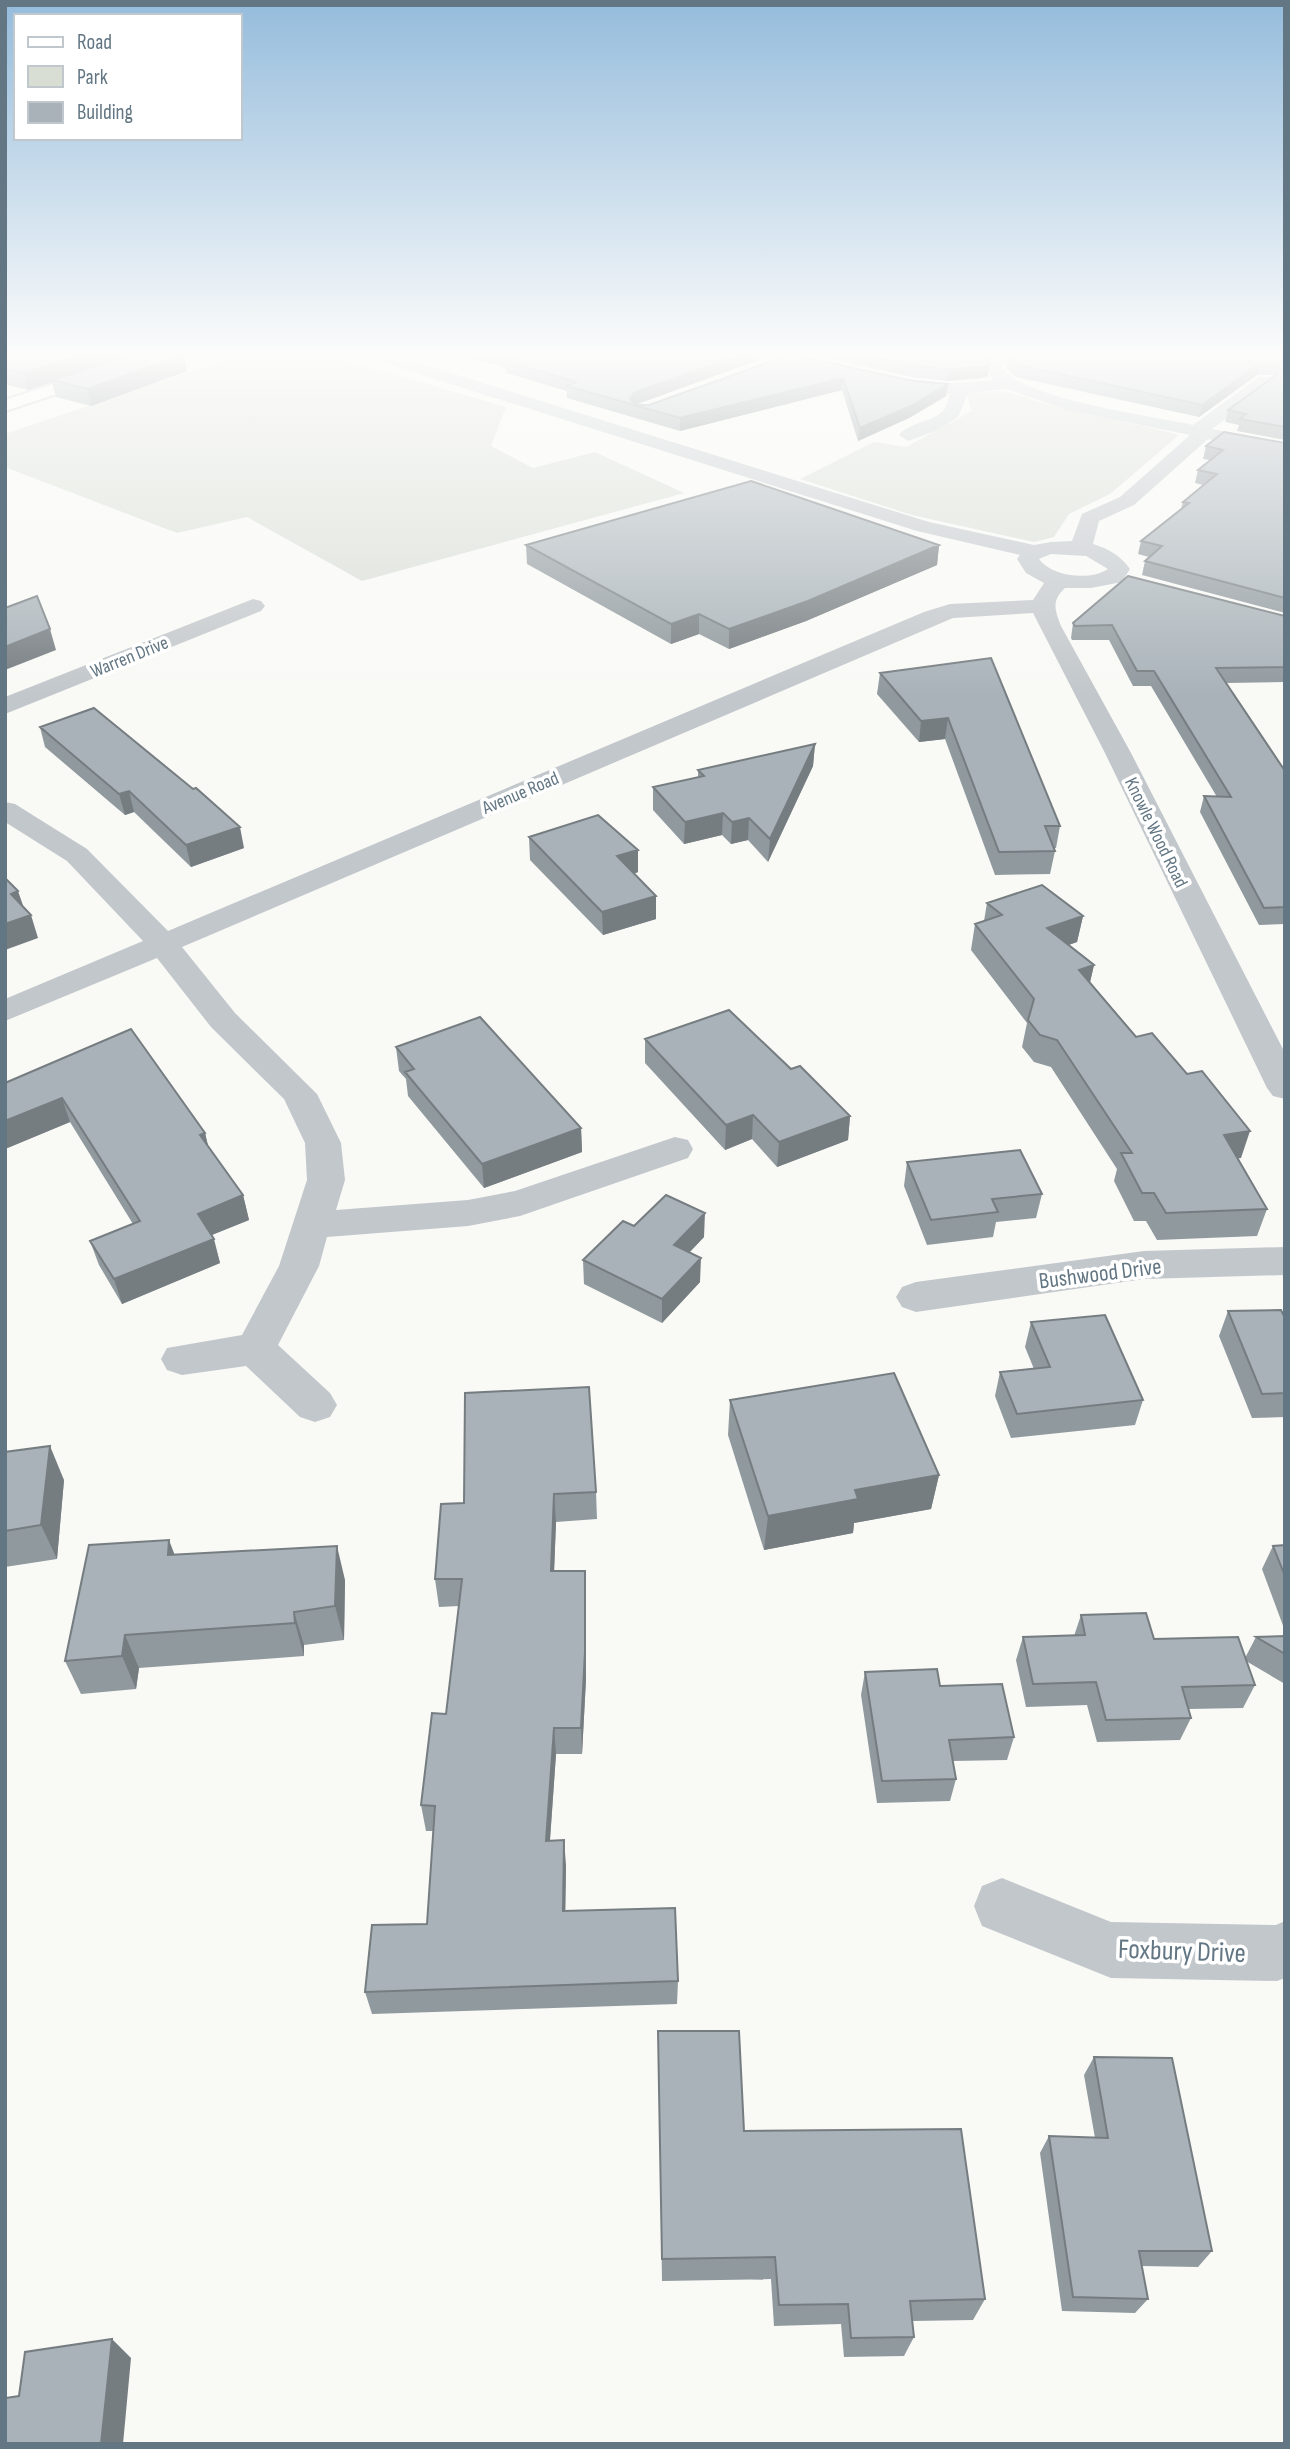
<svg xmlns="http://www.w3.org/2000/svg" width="1290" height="2449" viewBox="0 0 1290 2449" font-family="'Sofia Sans Condensed',sans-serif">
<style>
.green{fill:#d9ded5}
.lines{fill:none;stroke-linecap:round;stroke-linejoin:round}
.major-casing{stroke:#b5bbbf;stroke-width:4}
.minor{fill:#c2c7cb;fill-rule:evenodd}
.major{fill:#fff;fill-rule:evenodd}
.wall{fill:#90999e}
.shaded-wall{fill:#767d81}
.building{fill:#a8b2b8;stroke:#767d81;stroke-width:2}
.labels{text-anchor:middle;stroke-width:7;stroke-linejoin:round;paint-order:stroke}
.far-street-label{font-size:19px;fill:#627683;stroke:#fff}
.street-label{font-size:23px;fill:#627683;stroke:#fff}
.near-street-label{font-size:28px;fill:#627683;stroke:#fff}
</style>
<rect width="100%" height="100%" fill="#f9f9f6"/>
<path class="green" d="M 245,353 L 321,353 L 506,407 L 491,446 L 533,468 L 595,452 L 684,493 L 362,581 L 247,517 L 177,533 L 5,467 L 5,434 Z
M 996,391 C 1015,392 1031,400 1050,405 C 1093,416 1136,423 1179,435 L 1110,494 L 1069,514 L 1054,537 L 1034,542 L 912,515 L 800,479 L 874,442 L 906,447 L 972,411 L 966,393 Z"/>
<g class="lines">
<defs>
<path id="major" d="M 147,353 L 170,353 L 168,357 L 5,411 L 5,400 Z"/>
</defs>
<use href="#major" class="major-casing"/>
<path class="minor" d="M 363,353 L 387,353 L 929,522 L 1034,545 L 1051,542 L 1072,541 L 1082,514 L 1120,497 L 1190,435 L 1067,410 L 1007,389 L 968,393 L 958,417 L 938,430 L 908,441 L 899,435 C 909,422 932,423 944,410 C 947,407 948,398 950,394 L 890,386 L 887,382 L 890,378 L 896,377 L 947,384 L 994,380 L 984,367 L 999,353 L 1016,353 L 1002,368 C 1026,400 1152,416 1193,425 L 1259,377 L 1271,377 L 1274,381 L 1271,385 L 1212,429 L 1285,443 L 1285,455 L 1208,439 L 1134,505 L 1099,521 L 1093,544 C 1109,549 1120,555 1130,569 L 1122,582 L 1091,588 L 1065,588 C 1051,601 1055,610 1061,626 L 1131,753 L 1285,1053 L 1285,1099 L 1273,1096 L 1267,1088 L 1105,753 L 1033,613 L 953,618 L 182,947 L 235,1013 L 317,1094 L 341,1143 L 345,1180 L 336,1210 L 468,1200 L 515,1191 L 675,1137 L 688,1140 L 693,1149 L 688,1158 L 520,1216 L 468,1226 L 327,1237 L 319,1266 L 278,1345 L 330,1393 L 337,1405 L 330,1417 L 315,1422 L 300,1417 L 246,1366 L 182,1375 L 167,1370 L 161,1359 L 167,1348 L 242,1335 L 279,1266 L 307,1180 L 305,1143 L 284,1099 L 211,1027 L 157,958 L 5,1021 L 5,999 L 143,941 L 67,861 L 5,822 L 5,802 L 15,804 L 87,849 L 168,931 L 924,612 L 950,604 L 1033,600 L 1044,583 L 1026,573 L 1017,559 L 1020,555 L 917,531 L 365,357 ZM 1051,554 L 1086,556 L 1108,569 C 1090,581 1052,577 1039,559 Z
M 253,599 L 261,601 L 265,606 L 261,611 L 5,714 L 5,697 Z
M 1285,1247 L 1285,1275 L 1144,1279 L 916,1312 L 902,1307 L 896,1297 L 902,1287 L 916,1282 L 1144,1251 Z
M 1002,1878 L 1111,1922 L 1276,1925 L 1285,1921 L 1285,1978 L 1277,1981 L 1111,1978 L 982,1926 L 974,1906 L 982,1886 Z"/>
<use href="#major" class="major"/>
</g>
<path class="wall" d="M 5,353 L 126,353 L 127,356 L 187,371 L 91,406 L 56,397 L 52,382 L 28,390 L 5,384 Z
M 452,353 L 771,353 L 756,361 L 635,404 L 636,405 L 649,405 L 770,362 L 948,384 L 946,396 L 909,418 L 858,441 L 842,390 L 680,431 L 567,398 L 567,391 L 506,373 L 506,368 Z
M 805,353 L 996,353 L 987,360 L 989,364 L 988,376 L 982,378 L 947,381 L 912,377 Z
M 1285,353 L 1285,440 L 1237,431 L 1239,425 L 1225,422 L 1228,410 L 1274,376 L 1273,375 L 1257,375 L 1199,417 L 1016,377 L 1006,368 L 1007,356 Z
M 1285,443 L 1285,613 L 1142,575 L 1145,561 L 1149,557 L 1138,554 L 1141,541 L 1181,509 L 1183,502 L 1203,485 L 1195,483 L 1198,470 L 1210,460 L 1203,459 L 1206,446 Z
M 526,545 L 939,545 L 937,565 L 806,621 L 729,649 L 699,634 L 671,644 L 527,564 Z
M 1285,616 L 1285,682 L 1226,683 L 1285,771 L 1285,924 L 1259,925 L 1200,812 L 1204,796 L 1217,797 L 1151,686 L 1133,686 L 1109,640 L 1072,640 L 1071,638 L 1073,623 Z
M 991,658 L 1060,826 L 1056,848 L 1054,848 L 1055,851 L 1050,874 L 995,875 L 945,739 L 919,742 L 877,694 L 880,673 Z
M 40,727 L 244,848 L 191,867 L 134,812 L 125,815 L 45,747 Z
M 815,744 L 813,766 L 768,862 L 748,840 L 731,844 L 722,835 L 684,844 L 653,810 L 653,787 L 698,777 L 698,770 Z
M 529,837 L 638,872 L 634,874 L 656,896 L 656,919 L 603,935 L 530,860 Z
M 987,903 L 1083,916 L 1077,942 L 1069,945 L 1094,965 L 1090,982 L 1241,1158 L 1238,1158 L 1267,1209 L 1257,1236 L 1157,1240 L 1146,1221 L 1134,1221 L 1114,1181 L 1117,1169 L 1051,1067 L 1034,1062 L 1022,1047 L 1027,1023 L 971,950 L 975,924 L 984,921 Z
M 645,1039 L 791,1069 L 850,1116 L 848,1140 L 777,1167 L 752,1139 L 725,1150 L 645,1063 Z
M 396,1047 L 581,1128 L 582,1152 L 484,1188 L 408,1096 L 406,1079 L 399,1071 Z
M 5,1083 L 205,1133 L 208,1146 L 243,1195 L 249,1220 L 212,1235 L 220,1263 L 122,1304 L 99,1265 L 90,1241 L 133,1224 L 70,1122 L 5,1149 Z
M 907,1162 L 1042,1194 L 1036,1218 L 996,1222 L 993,1237 L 927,1245 L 904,1186 Z
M 634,1226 L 704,1237 L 689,1252 L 700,1282 L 662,1323 L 584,1284 L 583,1260 Z
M 1228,1311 L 1285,1318 L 1285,1417 L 1252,1418 L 1219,1336 Z
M 1031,1322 L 1143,1400 L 1135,1425 L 1011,1438 L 995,1396 L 1000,1372 L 1034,1369 L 1025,1347 Z
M 465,1393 L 596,1492 L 597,1519 L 556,1522 L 554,1571 L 586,1598 L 586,1679 L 582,1754 L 556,1754 L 550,1841 L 566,1865 L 565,1911 L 678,1981 L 677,2004 L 372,2014 L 365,1992 L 427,1924 L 433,1831 L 426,1831 L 421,1805 L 446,1714 L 459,1606 L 439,1607 L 435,1579 L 464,1503 Z
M 730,1400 L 939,1475 L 931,1509 L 854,1523 L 853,1533 L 764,1550 L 728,1435 Z
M 5,1452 L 64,1480 L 57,1559 L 5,1567 Z
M 1285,1545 L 1285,1631 L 1262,1569 L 1273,1546 Z
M 175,1555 L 345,1580 L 344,1640 L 304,1645 L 304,1656 L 139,1668 L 136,1689 L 81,1694 L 65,1661 Z
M 1081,1615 L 1154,1639 L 1245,1658 L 1256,1637 L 1285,1636 L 1285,1684 L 1246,1661 L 1255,1685 L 1243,1708 L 1189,1709 L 1191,1718 L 1180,1740 L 1097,1742 L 1087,1705 L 1026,1707 L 1016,1660 L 1023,1637 L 1074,1636 Z
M 865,1672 L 940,1686 L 1014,1737 L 1007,1760 L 953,1761 L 956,1779 L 950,1801 L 877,1803 L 861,1695 Z
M 658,2031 L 744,2131 L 985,2299 L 973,2320 L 912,2321 L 914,2337 L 904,2356 L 844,2357 L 841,2324 L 774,2326 L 771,2279 L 662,2281 Z
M 1094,2057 L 1212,2251 L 1198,2267 L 1142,2266 L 1148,2299 L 1135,2313 L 1062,2311 L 1040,2153 L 1049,2136 L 1095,2138 L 1084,2075 Z"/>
<path class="shaded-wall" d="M 87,353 L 126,353 L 127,357 L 52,380 L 52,382 L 28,390 L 24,373 Z
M 746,353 L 771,353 L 756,361 L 635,405 L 630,399 L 635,392 Z
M 985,353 L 996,353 L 982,365 Z
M 184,355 L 187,371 L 91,406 L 87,389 Z
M 1260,363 L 1257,375 L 1199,417 L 1202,405 Z
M 989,364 L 988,376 L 982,378 L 947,381 L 948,369 Z
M 843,378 L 842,390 L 680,431 L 680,418 Z
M 948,384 L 946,396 L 909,418 L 858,441 L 860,428 Z
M 939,545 L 937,565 L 806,621 L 729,649 L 729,629 Z
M 699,614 L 699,634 L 671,644 L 671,624 Z
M 50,629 L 56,650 L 5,670 L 5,647 Z
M 948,718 L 945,739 L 919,742 L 921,721 Z
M 815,744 L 813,766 L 768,862 L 770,839 Z
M 129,791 L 134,812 L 125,815 L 119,794 Z
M 723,813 L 722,835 L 684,844 L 685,822 Z
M 749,818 L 748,840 L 731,844 L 732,822 Z
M 240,827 L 244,848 L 191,867 L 186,845 Z
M 638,850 L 638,872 L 617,879 L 617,856 Z
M 18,891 L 26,914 L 11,894 Z
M 656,896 L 656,919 L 603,935 L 602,912 Z
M 31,915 L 38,938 L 5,950 L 5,924 Z
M 1083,916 L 1077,942 L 1041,954 L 1047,928 Z
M 1094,965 L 1088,991 L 1079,970 Z
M 62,1098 L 70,1122 L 5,1149 L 5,1121 Z
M 753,1115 L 752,1139 L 725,1150 L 726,1125 Z
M 850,1116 L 848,1140 L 777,1167 L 779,1142 Z
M 581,1128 L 582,1152 L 484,1188 L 482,1164 Z
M 1250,1131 L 1241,1158 L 1215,1162 L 1224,1135 Z
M 205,1133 L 211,1158 L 200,1135 Z
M 243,1195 L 249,1220 L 204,1238 L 198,1214 Z
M 705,1213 L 704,1237 L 674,1269 L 674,1245 Z
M 214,1239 L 220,1263 L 122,1304 L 114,1279 Z
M 701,1258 L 700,1282 L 662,1323 L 662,1299 Z
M 50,1446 L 64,1480 L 57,1559 L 41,1525 Z
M 939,1475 L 931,1509 L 854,1523 L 853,1533 L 764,1550 L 768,1516 L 855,1490 Z
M 554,1494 L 556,1522 L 553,1599 L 551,1571 Z
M 169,1540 L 182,1574 L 168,1555 Z
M 337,1546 L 345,1580 L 344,1640 L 335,1606 Z
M 585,1571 L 586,1679 L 582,1754 L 581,1728 Z
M 294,1612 L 304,1645 L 304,1656 L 295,1623 Z
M 125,1635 L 139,1668 L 136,1689 L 122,1656 Z
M 554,1728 L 556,1754 L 548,1866 L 546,1841 Z
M 564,1840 L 566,1865 L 565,1935 L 563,1911 Z
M 112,2339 L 131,2358 L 123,2444 L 101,2444 Z"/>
<path class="building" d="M 5,353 L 87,353 L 24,373 L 5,368 Z
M 137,353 L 175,353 L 184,355 L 87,389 L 52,380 Z
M 494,353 L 746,353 L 635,392 L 630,399 L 636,405 L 649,405 L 770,362 L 785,353 L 913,381 L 948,384 L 911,406 L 860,428 L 843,378 L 680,418 L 567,386 L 576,382 L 506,361 L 514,358 Z
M 857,353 L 985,353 L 984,353 L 989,364 L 984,367 L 948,369 L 914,366 Z
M 1011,353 L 1285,353 L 1285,427 L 1240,419 L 1246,414 L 1228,410 L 1276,375 L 1280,369 L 1276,364 L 1260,363 L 1202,405 L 1018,365 L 1007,356 Z
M 1224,432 L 1285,443 L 1285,598 L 1145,561 L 1162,546 L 1141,541 L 1189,503 L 1183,502 L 1217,474 L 1198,470 L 1223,450 L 1206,446 Z
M 751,481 L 939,545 L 808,601 L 729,629 L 699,614 L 671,624 L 526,545 Z
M 1128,576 L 1285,616 L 1285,667 L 1216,668 L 1285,771 L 1285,907 L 1264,908 L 1204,796 L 1231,797 L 1154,671 L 1137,671 L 1112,625 L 1075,626 L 1073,623 Z
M 37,596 L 50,629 L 5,647 L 5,608 Z
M 991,658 L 1060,826 L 1045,826 L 1055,851 L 999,852 L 948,718 L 921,721 L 880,673 Z
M 94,708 L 193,789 L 196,788 L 240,827 L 186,845 L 129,791 L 119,794 L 40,727 Z
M 815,744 L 770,839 L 749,818 L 732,822 L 723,813 L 685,822 L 653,787 L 704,776 L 698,770 Z
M 598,815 L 638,850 L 617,856 L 656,896 L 602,912 L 529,837 Z
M 5,878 L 18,891 L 11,894 L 31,915 L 5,924 Z
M 1042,885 L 1083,916 L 1047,928 L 1094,965 L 1079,970 L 1136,1037 L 1152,1033 L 1187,1074 L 1202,1071 L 1250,1131 L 1224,1135 L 1267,1209 L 1166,1213 L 1154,1193 L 1142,1193 L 1121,1153 L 1132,1153 L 1057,1040 L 1040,1035 L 1028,1020 L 1034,999 L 975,924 L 1002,915 L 987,903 Z
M 729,1010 L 791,1069 L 800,1066 L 850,1116 L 779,1142 L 753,1115 L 726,1125 L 645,1039 Z
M 480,1017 L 581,1128 L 482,1164 L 405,1072 L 414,1069 L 396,1047 Z
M 131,1029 L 205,1133 L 200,1135 L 243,1195 L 198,1214 L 214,1239 L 114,1279 L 90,1241 L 140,1221 L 62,1098 L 5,1121 L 5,1083 Z
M 1020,1150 L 1042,1194 L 992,1199 L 998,1212 L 931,1220 L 907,1162 Z
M 666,1195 L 705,1213 L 674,1245 L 701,1258 L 662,1299 L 583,1260 L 623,1221 L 634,1226 Z
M 1281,1310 L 1285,1318 L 1285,1393 L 1262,1394 L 1228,1311 Z
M 1105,1315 L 1143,1400 L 1017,1414 L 1000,1372 L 1050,1367 L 1031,1322 Z
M 894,1373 L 939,1475 L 855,1490 L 858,1499 L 768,1516 L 730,1400 Z
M 589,1387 L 596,1492 L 554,1494 L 551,1571 L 585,1571 L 585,1652 L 581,1728 L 554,1728 L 546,1841 L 564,1840 L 563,1911 L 675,1908 L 678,1981 L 365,1992 L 372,1925 L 427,1924 L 435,1806 L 421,1805 L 432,1713 L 446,1714 L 462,1579 L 435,1579 L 441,1504 L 464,1503 L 465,1393 Z
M 50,1446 L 41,1525 L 5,1531 L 5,1452 Z
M 169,1540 L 168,1555 L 337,1546 L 335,1606 L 294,1612 L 295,1623 L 125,1635 L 122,1656 L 65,1661 L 89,1545 Z
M 1285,1545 L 1285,1576 L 1273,1546 Z
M 1146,1613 L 1154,1639 L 1238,1637 L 1255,1685 L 1182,1687 L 1191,1718 L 1106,1720 L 1096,1682 L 1033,1684 L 1023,1637 L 1085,1635 L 1081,1615 Z
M 1285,1636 L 1285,1654 L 1256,1637 Z
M 937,1669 L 940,1686 L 1002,1684 L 1014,1737 L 949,1740 L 956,1779 L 882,1781 L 865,1672 Z
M 658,2031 L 739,2031 L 744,2131 L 961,2129 L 985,2299 L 910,2301 L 914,2337 L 851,2338 L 848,2304 L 779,2305 L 775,2257 L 662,2259 Z
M 1094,2057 L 1172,2058 L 1212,2251 L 1139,2251 L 1148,2299 L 1073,2297 L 1049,2136 L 1108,2138 Z
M 112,2339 L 101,2444 L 5,2444 L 5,2398 L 19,2396 L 25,2352 Z"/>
<linearGradient id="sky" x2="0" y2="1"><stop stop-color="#95bcdc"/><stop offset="0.51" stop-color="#fcfcfb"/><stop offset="1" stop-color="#fcfcfb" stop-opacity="0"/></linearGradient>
<rect width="1290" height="696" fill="url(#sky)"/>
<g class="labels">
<g class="far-street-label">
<text transform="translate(129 656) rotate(-22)" y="7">Warren Drive</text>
<text transform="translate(520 792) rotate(-23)" y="7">Avenue Road</text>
<text transform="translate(1157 832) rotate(64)" y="7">Knowle Wood Road</text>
</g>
<g class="street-label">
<text transform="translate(1100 1273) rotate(-7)" y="8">Bushwood Drive</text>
</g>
<g class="near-street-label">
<text transform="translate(1182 1950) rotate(2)" y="10">Foxbury Drive</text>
</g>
</g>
<rect width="1290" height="2449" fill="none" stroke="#627683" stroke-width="14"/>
<rect x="14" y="14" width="228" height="126" fill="#ffffff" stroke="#c0c8cd" stroke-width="2"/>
<rect x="28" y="37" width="35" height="10" fill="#ffffff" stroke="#c0c8cd" stroke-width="2"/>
<text x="77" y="49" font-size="21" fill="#627683">Road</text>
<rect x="28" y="66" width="35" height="21" fill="#d9ded5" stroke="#c0c8cd" stroke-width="2"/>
<text x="77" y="84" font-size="21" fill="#627683">Park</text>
<rect x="28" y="102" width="35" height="21" fill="#a8b2b8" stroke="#c0c8cd" stroke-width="2"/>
<text x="77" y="119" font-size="21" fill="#627683">Building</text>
</svg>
